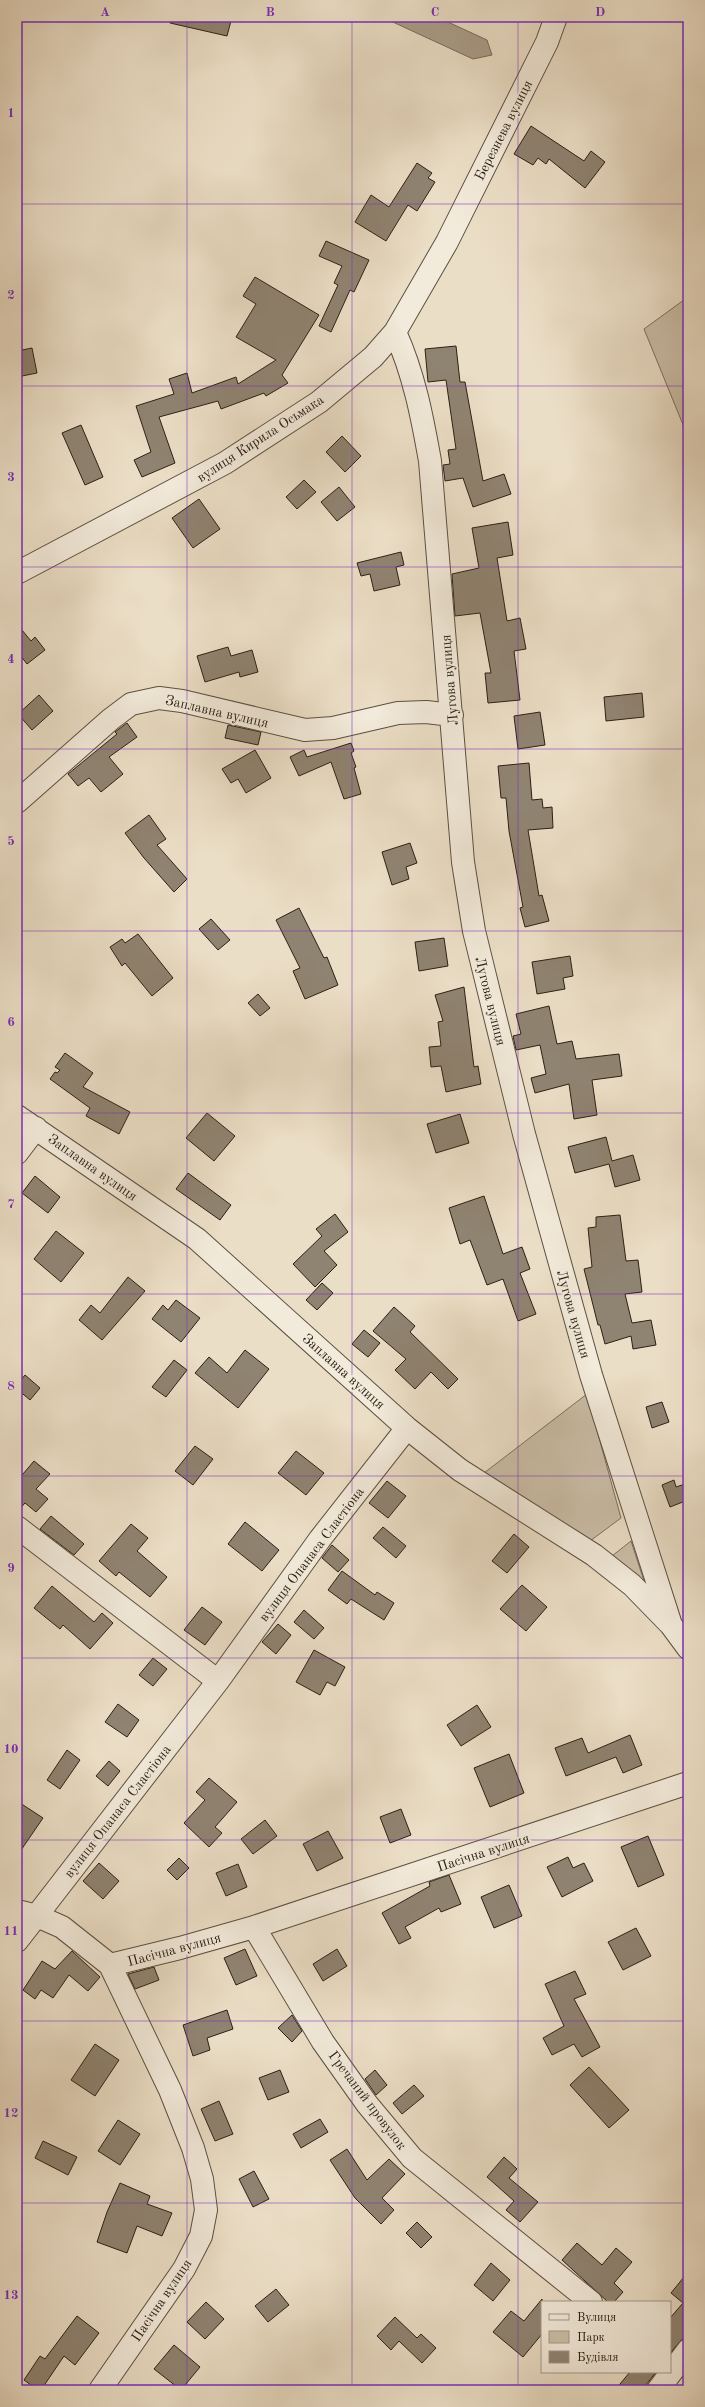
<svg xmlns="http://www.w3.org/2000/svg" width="705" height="2407" viewBox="0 0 705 2407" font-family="'Old Standard TT',serif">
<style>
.green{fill:#cbbea8;stroke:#7c6f5e}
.water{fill:#aa9d8a;stroke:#786b5b}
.building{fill:#8f8371;stroke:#2c2015}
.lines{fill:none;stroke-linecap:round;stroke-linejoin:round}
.minor-casing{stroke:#5c5041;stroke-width:24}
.minor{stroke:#f2eada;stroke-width:22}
.grid{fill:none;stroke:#7b2cbf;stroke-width:1;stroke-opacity:0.55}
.labels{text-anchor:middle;stroke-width:4;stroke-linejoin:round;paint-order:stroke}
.street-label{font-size:14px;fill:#2c2015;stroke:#f2eada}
.neatline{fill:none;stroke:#7b2cbf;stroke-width:1.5}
.grid-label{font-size:13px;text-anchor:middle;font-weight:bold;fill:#7b2cbf}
</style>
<rect width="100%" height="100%" fill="#ebdec6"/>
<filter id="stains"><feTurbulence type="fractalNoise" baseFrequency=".005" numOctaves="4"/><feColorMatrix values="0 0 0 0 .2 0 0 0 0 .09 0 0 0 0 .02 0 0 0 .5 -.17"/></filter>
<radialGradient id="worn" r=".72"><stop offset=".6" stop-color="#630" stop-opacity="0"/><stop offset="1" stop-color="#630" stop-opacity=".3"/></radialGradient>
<path class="green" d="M 688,297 L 688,437 L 644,329 Z
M 587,1394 L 621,1518 L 590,1541 L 484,1473 Z
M 631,1541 L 645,1584 L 612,1556 Z"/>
<path class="water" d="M 382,17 L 437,17 L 487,40 L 492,55 L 473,59 Z"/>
<path class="building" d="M 171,17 L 232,17 L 227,36 L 170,23 Z
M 531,126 L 584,161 L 591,151 L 605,162 L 585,188 L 549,159 L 546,164 L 538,158 L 533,165 L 514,154 Z
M 417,163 L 432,173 L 428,178 L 435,182 L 417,211 L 408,205 L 386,241 L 355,222 L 371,195 L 389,207 Z
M 326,241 L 369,260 L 354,292 L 350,290 L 331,332 L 319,326 L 338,285 L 334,283 L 342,266 L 319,256 Z
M 255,277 L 319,315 L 282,375 L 288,383 L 266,396 L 264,393 L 221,409 L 218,401 L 159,417 L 175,463 L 142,477 L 134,460 L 151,452 L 136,406 L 174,394 L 169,379 L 187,373 L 192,393 L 236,377 L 238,384 L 276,360 L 236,337 L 256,304 L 243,296 Z
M 456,346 L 460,382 L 465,382 L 483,481 L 504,474 L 511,494 L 473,507 L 463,478 L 445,481 L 443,465 L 450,464 L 448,450 L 456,449 L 446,380 L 428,382 L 425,349 Z
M 32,348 L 37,373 L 17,377 L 17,351 Z
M 81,425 L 103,477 L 85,485 L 62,433 Z
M 342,436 L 361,456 L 345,472 L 326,452 Z
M 304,480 L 316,492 L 297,509 L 286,497 Z
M 339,487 L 355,507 L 337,521 L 321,502 Z
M 199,499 L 220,529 L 193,548 L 172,518 Z
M 508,522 L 513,555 L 497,558 L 507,621 L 520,618 L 526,649 L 514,651 L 520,700 L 488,703 L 485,673 L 491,673 L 480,613 L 455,616 L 452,574 L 479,568 L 472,528 Z
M 401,552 L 404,565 L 396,567 L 400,585 L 374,591 L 370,574 L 361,576 L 357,563 Z
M 17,624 L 31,641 L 35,637 L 45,650 L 27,664 L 17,651 Z
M 228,647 L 231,656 L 252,650 L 258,672 L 240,677 L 239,672 L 205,682 L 197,656 Z
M 642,693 L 644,717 L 606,721 L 604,697 Z
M 39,695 L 53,711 L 32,730 L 18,714 Z
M 540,712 L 545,745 L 518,749 L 514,716 Z
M 127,723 L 137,737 L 109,757 L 123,774 L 101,792 L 89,778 L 78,786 L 68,774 L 117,734 L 115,732 Z
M 228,725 L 261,732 L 258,745 L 225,738 Z
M 351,743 L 354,751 L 351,753 L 356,767 L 354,768 L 361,794 L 344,799 L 331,762 L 299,776 L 290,757 L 304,750 L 307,757 Z
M 255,750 L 271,778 L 246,793 L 238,779 L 231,783 L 222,769 Z
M 529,763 L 532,800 L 542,799 L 543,808 L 552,807 L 553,828 L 528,830 L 539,896 L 542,895 L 549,921 L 525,927 L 520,908 L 523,907 L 509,831 L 506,798 L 501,798 L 498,766 Z
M 149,815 L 166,839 L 157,845 L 187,879 L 174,892 L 144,858 L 125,833 Z
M 410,843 L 417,863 L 406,867 L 409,879 L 392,885 L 382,852 Z
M 299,908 L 324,958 L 327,957 L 338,985 L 305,999 L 293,971 L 300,968 L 276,920 Z
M 211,919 L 230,940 L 218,950 L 199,929 Z
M 138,934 L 173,978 L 152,996 L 125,963 L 122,966 L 110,947 L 122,939 L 125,943 Z
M 444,938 L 448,966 L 419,971 L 415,942 Z
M 570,956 L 573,976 L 563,978 L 565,989 L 537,994 L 532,962 Z
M 464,987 L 474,1067 L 478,1066 L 481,1084 L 446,1092 L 441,1066 L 431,1067 L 429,1047 L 441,1046 L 438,1022 L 443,1021 L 435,995 Z
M 258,994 L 270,1008 L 260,1016 L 248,1003 Z
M 549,1006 L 557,1044 L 572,1041 L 576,1059 L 619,1054 L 622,1076 L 592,1080 L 597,1115 L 574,1119 L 569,1084 L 535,1093 L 531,1078 L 546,1074 L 540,1045 L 516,1050 L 513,1036 L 521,1034 L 516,1014 Z
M 65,1053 L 93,1073 L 83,1087 L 130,1112 L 119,1134 L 86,1116 L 90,1108 L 50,1079 L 55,1072 L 57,1073 L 60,1070 L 55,1067 Z
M 207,1113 L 235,1136 L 214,1161 L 186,1138 Z
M 460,1114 L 469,1143 L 436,1153 L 427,1124 Z
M 606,1137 L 612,1161 L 633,1155 L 640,1180 L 615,1187 L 609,1164 L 575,1173 L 568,1147 Z
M 188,1173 L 231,1205 L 220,1220 L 176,1189 Z
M 35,1176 L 60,1197 L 48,1213 L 22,1193 Z
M 484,1196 L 503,1254 L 522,1247 L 530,1269 L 520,1273 L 536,1314 L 518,1321 L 503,1279 L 487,1285 L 470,1240 L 460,1244 L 449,1208 Z
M 335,1214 L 348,1232 L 324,1251 L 337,1265 L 315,1287 L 293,1264 L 322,1236 L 316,1229 Z
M 620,1215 L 626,1261 L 638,1260 L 642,1292 L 625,1294 L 632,1323 L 651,1320 L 656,1345 L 633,1349 L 631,1336 L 605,1344 L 600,1325 L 598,1325 L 584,1269 L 592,1267 L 588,1228 L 596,1227 L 596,1217 Z
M 56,1231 L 84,1253 L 61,1282 L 34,1259 Z
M 128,1277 L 145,1291 L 102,1340 L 79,1320 L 91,1305 L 100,1313 Z
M 322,1283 L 333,1293 L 317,1310 L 306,1300 Z
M 176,1300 L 200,1318 L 181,1342 L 152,1319 L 163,1305 L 168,1310 Z
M 394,1307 L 415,1326 L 410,1332 L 458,1379 L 448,1389 L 431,1372 L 415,1389 L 395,1370 L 406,1359 L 373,1331 Z
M 364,1330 L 380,1343 L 368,1357 L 352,1344 Z
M 245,1350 L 269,1369 L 238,1408 L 195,1373 L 209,1357 L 227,1373 Z
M 174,1360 L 187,1370 L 166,1397 L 152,1387 Z
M 25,1375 L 40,1388 L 30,1400 L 17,1389 L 17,1385 Z
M 662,1402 L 669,1422 L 652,1428 L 646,1407 Z
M 195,1446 L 213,1459 L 193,1485 L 175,1471 Z
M 296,1451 L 324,1473 L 306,1495 L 278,1473 Z
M 34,1461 L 50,1474 L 36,1489 L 48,1499 L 36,1512 L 25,1503 L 17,1512 L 17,1481 Z
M 674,1480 L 676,1487 L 688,1483 L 688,1500 L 670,1507 L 662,1485 Z
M 387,1481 L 406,1496 L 388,1518 L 369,1503 Z
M 51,1516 L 84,1544 L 74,1555 L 40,1529 Z
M 245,1522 L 279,1550 L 262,1571 L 228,1544 Z
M 131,1524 L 148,1538 L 137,1551 L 167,1577 L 150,1597 L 119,1572 L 116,1576 L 99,1561 Z
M 383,1527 L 406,1546 L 396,1558 L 373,1538 Z
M 514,1534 L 529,1547 L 507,1573 L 492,1561 Z
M 332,1545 L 349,1560 L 338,1572 L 322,1558 Z
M 342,1571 L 375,1595 L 377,1592 L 394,1603 L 384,1620 L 351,1599 L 347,1604 L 328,1590 Z
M 522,1585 L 547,1607 L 526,1631 L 500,1609 Z
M 52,1586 L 94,1622 L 102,1613 L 113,1623 L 90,1649 L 63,1625 L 60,1629 L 34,1608 Z
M 202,1607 L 222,1622 L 205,1645 L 184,1630 Z
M 304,1610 L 324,1628 L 314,1639 L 294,1622 Z
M 278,1624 L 291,1635 L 276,1654 L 262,1642 Z
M 314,1650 L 345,1667 L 335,1686 L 327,1682 L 320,1695 L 296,1682 Z
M 153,1658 L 167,1669 L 153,1686 L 139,1675 Z
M 118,1704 L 139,1720 L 127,1737 L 105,1722 Z
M 477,1705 L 491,1727 L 461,1746 L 447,1725 Z
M 630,1735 L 642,1765 L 623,1773 L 616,1757 L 566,1776 L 555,1748 L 582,1738 L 588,1753 Z
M 67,1750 L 80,1760 L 60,1789 L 47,1780 Z
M 509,1754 L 524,1793 L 490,1807 L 474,1768 Z
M 109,1761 L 120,1771 L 108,1786 L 96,1776 Z
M 209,1778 L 237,1802 L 215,1827 L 222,1833 L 209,1847 L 184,1823 L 205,1800 L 196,1792 Z
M 17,1801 L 43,1818 L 17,1856 Z
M 401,1809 L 411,1835 L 390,1843 L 380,1817 Z
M 265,1820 L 277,1836 L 253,1854 L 241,1839 Z
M 328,1831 L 343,1858 L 317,1871 L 303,1844 Z
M 648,1836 L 664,1875 L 638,1887 L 621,1847 Z
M 568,1857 L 573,1868 L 584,1863 L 593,1881 L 562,1897 L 547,1867 Z
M 179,1858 L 189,1868 L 177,1880 L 167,1870 Z
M 99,1863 L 119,1881 L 103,1899 L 83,1881 Z
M 238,1864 L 247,1887 L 226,1896 L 216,1873 Z
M 449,1875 L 461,1904 L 441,1912 L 439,1908 L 405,1927 L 411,1938 L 399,1944 L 382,1913 L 430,1886 L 429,1882 Z
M 509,1885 L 522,1916 L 494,1928 L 481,1897 Z
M 636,1928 L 651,1956 L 623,1970 L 608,1942 Z
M 245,1949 L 257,1976 L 236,1985 L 224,1958 Z
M 337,1949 L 347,1966 L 323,1981 L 313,1964 Z
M 72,1951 L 100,1977 L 88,1991 L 69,1975 L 53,1998 L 41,1990 L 35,1999 L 23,1990 L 42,1961 L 55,1969 Z
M 154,1967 L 159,1980 L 135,1989 L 128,1974 Z
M 575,1971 L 586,1994 L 574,1999 L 600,2047 L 582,2057 L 574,2044 L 552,2055 L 543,2038 L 564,2026 L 545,1984 Z
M 227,2010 L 233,2029 L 207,2038 L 210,2050 L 193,2056 L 183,2025 Z
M 292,2015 L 302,2031 L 292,2042 L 278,2028 Z
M 95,2044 L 119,2060 L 95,2096 L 71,2080 Z
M 589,2067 L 629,2110 L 609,2128 L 570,2085 Z
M 280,2070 L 289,2092 L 268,2100 L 259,2078 Z
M 375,2070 L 387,2085 L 376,2095 L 365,2079 Z
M 414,2085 L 424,2096 L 402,2114 L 393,2103 Z
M 219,2101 L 233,2134 L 215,2141 L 201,2109 Z
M 320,2119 L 328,2132 L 301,2148 L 293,2134 Z
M 118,2120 L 140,2134 L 120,2165 L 98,2151 Z
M 43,2141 L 77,2157 L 68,2175 L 35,2158 Z
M 347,2149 L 367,2180 L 389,2159 L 405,2174 L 382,2198 L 394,2210 L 381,2224 L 355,2198 L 330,2160 Z
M 504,2157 L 517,2169 L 509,2178 L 538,2202 L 520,2222 L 506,2210 L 514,2201 L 487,2177 Z
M 254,2171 L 269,2199 L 253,2207 L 239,2179 Z
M 120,2183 L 150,2196 L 147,2204 L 172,2213 L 162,2236 L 137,2226 L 127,2253 L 97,2242 L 107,2212 Z
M 417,2222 L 432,2237 L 421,2248 L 406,2233 Z
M 577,2243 L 602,2265 L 616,2248 L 632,2262 L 614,2283 L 623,2292 L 614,2302 L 608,2302 L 562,2260 Z
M 491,2263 L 510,2280 L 493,2301 L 474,2285 Z
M 688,2272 L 688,2333 L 670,2353 L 670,2318 L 683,2303 L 671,2293 Z
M 276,2289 L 289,2305 L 268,2322 L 255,2306 Z
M 542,2299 L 542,2334 L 523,2357 L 493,2332 L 511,2311 L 524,2321 Z
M 206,2302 L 224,2319 L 205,2339 L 187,2322 Z
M 77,2316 L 99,2333 L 75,2365 L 64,2356 L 41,2390 L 38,2390 L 24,2380 L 40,2356 L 45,2359 Z
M 395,2317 L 417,2338 L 421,2334 L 436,2348 L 422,2363 L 399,2341 L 391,2350 L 377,2336 Z
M 174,2345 L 200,2367 L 181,2390 L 154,2369 Z
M 630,2372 L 656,2372 L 642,2390 L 615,2390 Z"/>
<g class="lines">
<defs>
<path id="minor" d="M 395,332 C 414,374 422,416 430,461 L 463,862 L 474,931 L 524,1134 L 591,1375 L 671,1625 L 688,1648
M 17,573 L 225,463 L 319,402 L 373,357 L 395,332 L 447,242 L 547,42 L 556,17
M 17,802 L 111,719 L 131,704 L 159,698 L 182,701 L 305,730 L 333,728 L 398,713 L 426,712 L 452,715
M 17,1116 L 197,1239 L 407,1428 L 460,1470 L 594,1555 L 632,1585 L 669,1623
M 17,1153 L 36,1128
M 17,1527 L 218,1681
M 17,1911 L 37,1916 L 62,1927 L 110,1965 L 170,2090 L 193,2148 L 202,2179 L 206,2210 L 201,2236 L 184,2269 L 100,2390
M 254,1927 L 323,2042 L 367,2104 L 412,2158 L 591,2302
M 17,1941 L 218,1681 L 320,1539 L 407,1428
M 110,1965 L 180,1948 L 254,1927 L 688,1783
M 658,2390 L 688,2350"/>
</defs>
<use href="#minor" class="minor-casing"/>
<use href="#minor" class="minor"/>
</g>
<path class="grid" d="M 187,17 L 187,2390M 352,17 L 352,2390M 518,17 L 518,2390M 17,204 L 688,204M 17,386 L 688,386M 17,567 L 688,567M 17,749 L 688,749M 17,931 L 688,931M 17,1113 L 688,1113M 17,1294 L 688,1294M 17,1476 L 688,1476M 17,1658 L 688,1658M 17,1840 L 688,1840M 17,2021 L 688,2021M 17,2203 L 688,2203"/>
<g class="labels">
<g class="street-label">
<text transform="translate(503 130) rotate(-63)" y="5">Березнева вулиця</text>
<text transform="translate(260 438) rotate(-33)" y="5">вулиця Кирила Осьмака</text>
<text transform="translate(449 680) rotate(-95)" y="5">Лугова вулиця</text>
<text transform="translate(217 711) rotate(13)" y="5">Заплавна вулиця</text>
<text transform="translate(491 1001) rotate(76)" y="5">Лугова вулиця</text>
<text transform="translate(93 1167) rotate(35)" y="5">Заплавна вулиця</text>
<text transform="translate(574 1314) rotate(74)" y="5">Лугова вулиця</text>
<text transform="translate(344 1371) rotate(42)" y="5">Заплавна вулиця</text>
<text transform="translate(311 1554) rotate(-53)" y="5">вулиця Опанаса Сластіона</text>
<text transform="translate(117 1811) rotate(-52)" y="5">вулиця Опанаса Сластіона</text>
<text transform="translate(483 1852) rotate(-18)" y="5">Пасічна вулиця</text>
<text transform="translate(174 1949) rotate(-15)" y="5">Пасічна вулиця</text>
<text transform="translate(368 2100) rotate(53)" y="5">Гречаний провулок</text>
<text transform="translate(161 2300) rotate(-56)" y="5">Пасічна вулиця</text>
</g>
</g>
<rect width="705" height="2407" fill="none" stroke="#ebdec6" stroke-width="44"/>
<rect x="541" y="2301" width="130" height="72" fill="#f2eada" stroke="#a3998b"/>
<rect x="549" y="2314" width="20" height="6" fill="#f2eada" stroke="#a3998b"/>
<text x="577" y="2321" font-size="12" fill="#2c2015">Вулиця</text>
<rect x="549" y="2331" width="20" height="12" fill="#cbbea8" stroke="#a3998b"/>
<text x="577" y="2341" font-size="12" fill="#2c2015">Парк</text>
<rect x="549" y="2351" width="20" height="12" fill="#8f8371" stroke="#a3998b"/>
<text x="577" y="2361" font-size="12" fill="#2c2015">Будівля</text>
<rect x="22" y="22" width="661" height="2363" class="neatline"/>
<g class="grid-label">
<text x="105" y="16">A</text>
<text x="270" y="16">B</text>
<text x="435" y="16">C</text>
<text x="600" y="16">D</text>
<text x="11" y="117">1</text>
<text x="11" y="299">2</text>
<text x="11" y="481">3</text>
<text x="11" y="663">4</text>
<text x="11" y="845">5</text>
<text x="11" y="1026">6</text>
<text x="11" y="1208">7</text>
<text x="11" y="1390">8</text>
<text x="11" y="1572">9</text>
<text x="11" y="1753">10</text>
<text x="11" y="1935">11</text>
<text x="11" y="2117">12</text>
<text x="11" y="2299">13</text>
</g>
<rect width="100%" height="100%" filter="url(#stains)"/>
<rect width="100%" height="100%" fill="url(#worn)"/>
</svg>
